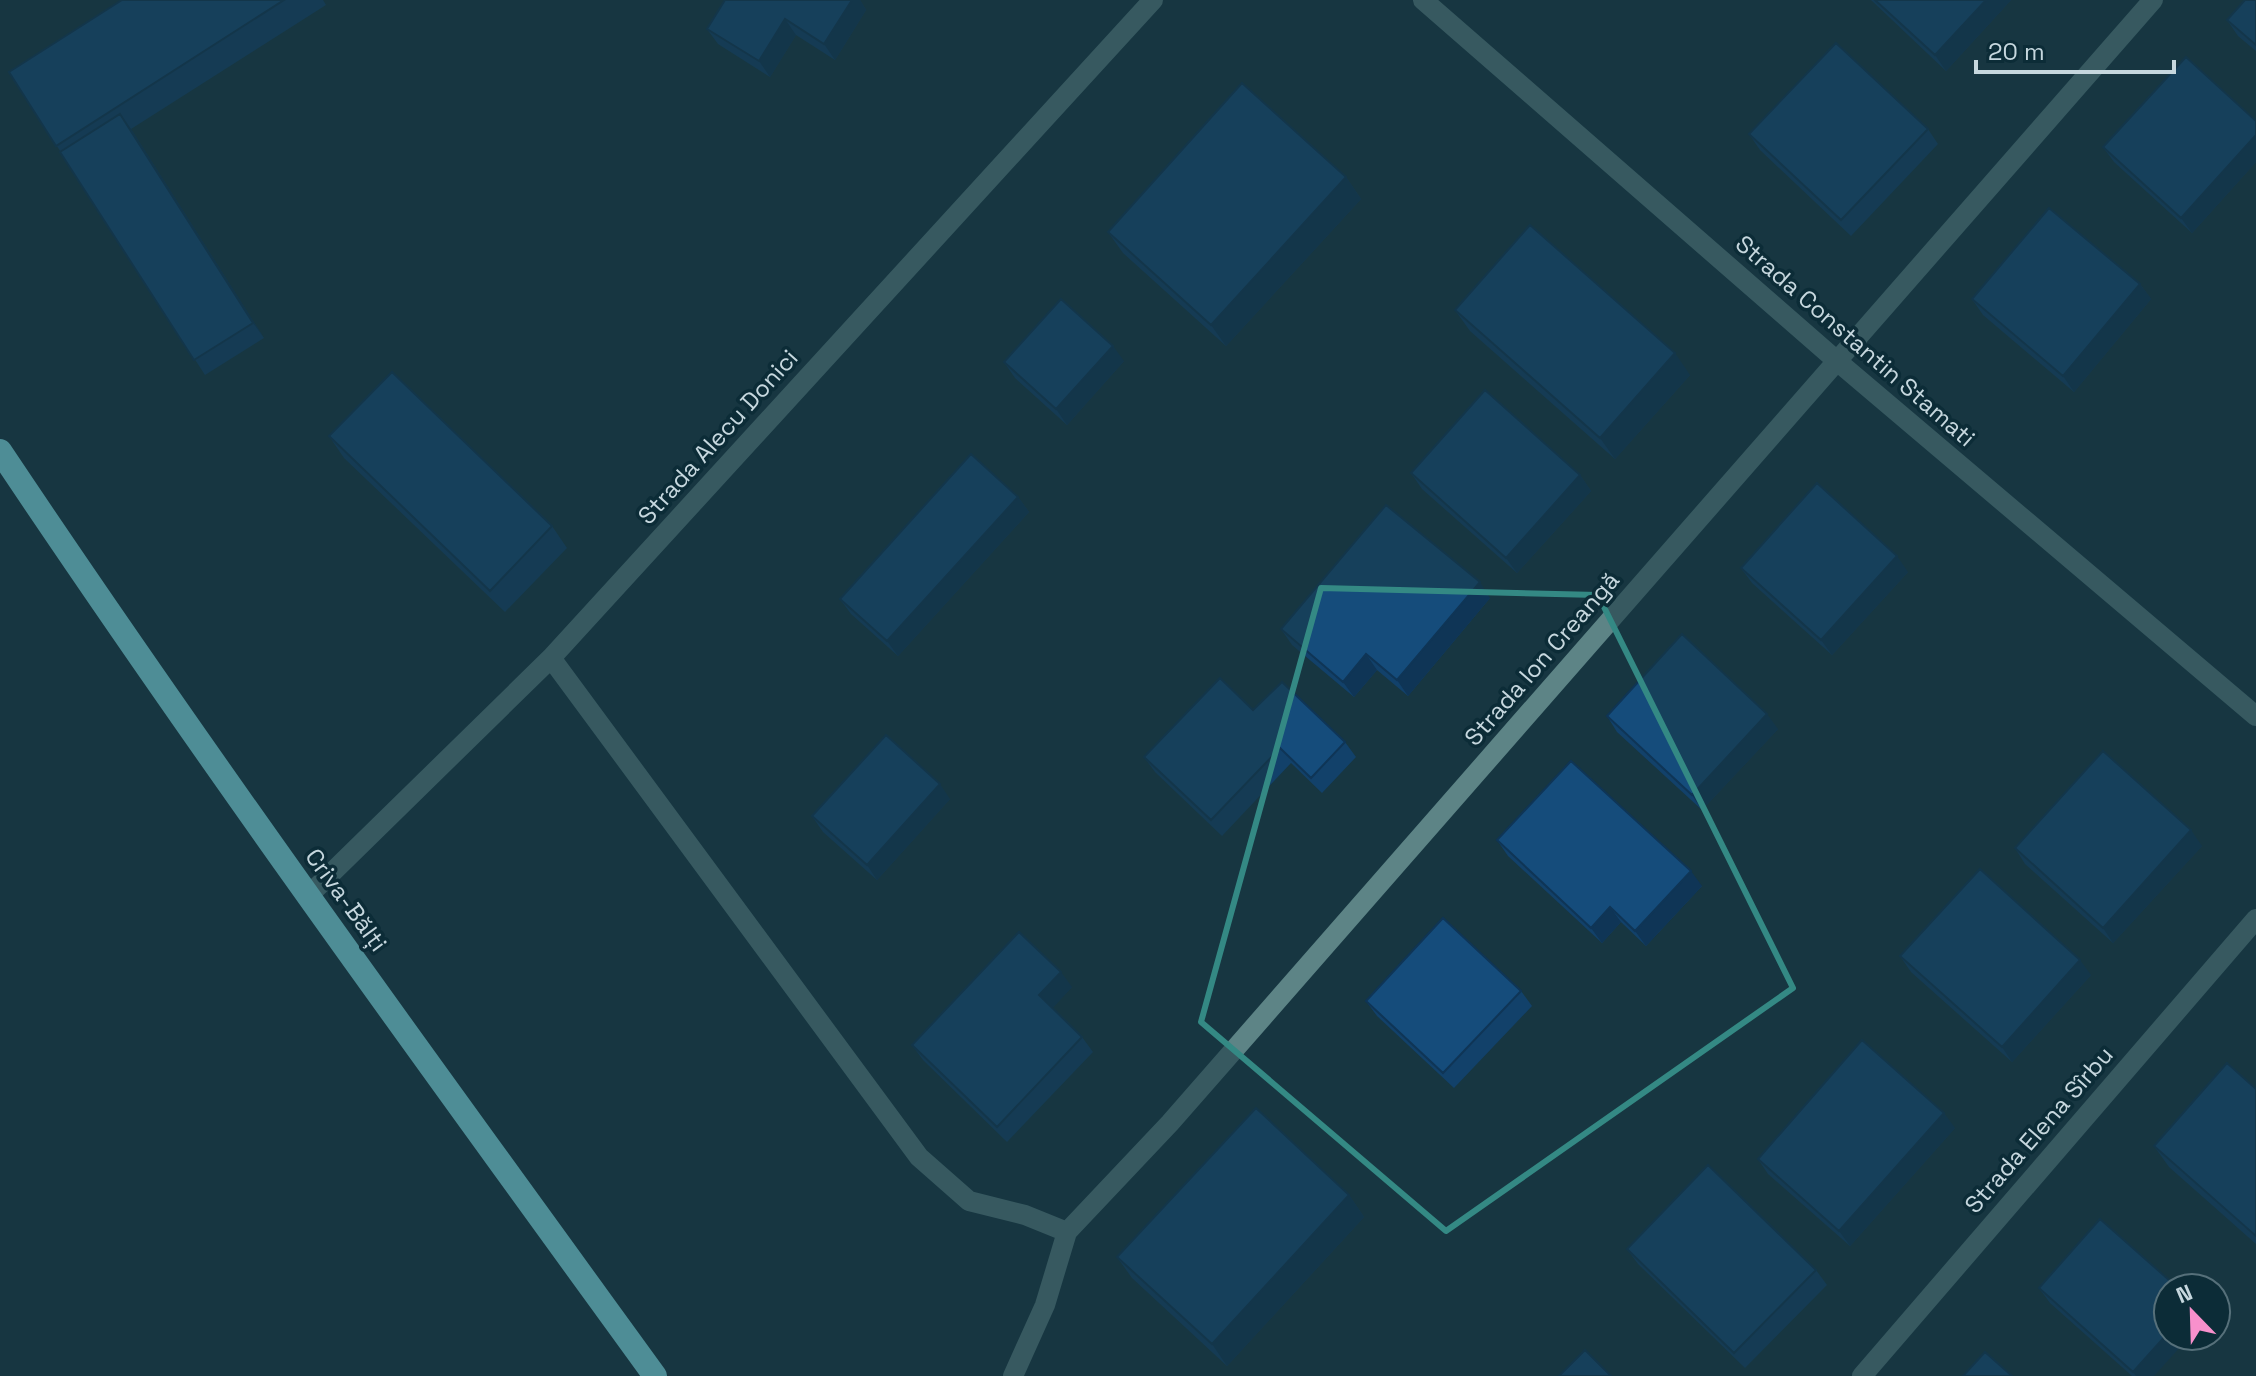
<svg xmlns="http://www.w3.org/2000/svg" width="2256" height="1376" viewBox="0 0 2256 1376" font-family="'Space Grotesk',sans-serif">
<style>
.lines{fill:none;stroke-linecap:round;stroke-linejoin:round}
.minor{stroke:#5d8486;stroke-width:20}
.highway{stroke:#90f7fc;stroke-width:24}
.wall{fill:#12416a}
.shaded-wall{fill:#0f3556}
.building{fill:#154c7b;stroke:#0f3556;stroke-width:2}
.marked{fill:none;stroke:#348984;stroke-width:6;stroke-linejoin:round}
.labels{text-anchor:middle;stroke-width:7;stroke-linejoin:round;paint-order:stroke}
.street-label{font-size:24px;fill:#c6d7de;stroke:#0c2c37}
</style>
<rect width="100%" height="100%" fill="#173641"/>
<g class="lines">
<path class="minor" d="M 1423,0 L 1837,361 L 2256,716
M 551,658 L 919,1157 L 969,1201 L 1025,1215 L 1067,1232
M 308,896 L 551,658 L 1153,0
M 1013,1376 L 1045,1305 L 1067,1232 L 1170,1123 L 2153,0
M 1862,1376 L 2256,919"/>
<path class="highway" d="M 0,451 C 210,765 433,1070 655,1376"/>
</g>
<path class="wall" d="M 122,0 L 323,0 L 326,5 L 131,129 L 264,338 L 205,375 L 9,72 Z
M 725,0 L 860,0 L 866,10 L 835,60 L 796,35 L 770,77 L 718,44 L 707,29 Z
M 1871,0 L 2011,0 L 1946,71 Z
M 2256,0 L 2256,51 L 2238,36 L 2227,20 Z
M 2256,121 L 2256,162 L 2192,233 L 2114,162 L 2103,147 Z
M 1928,129 L 1938,144 L 1851,236 L 1760,150 L 1749,134 Z
M 1346,177 L 1361,199 L 1226,346 L 1123,253 L 1108,232 Z
M 2140,284 L 2151,299 L 2074,392 L 1983,315 L 1972,299 Z
M 1455,310 L 1690,375 L 1615,459 L 1470,331 Z
M 1124,361 L 1067,425 L 1015,378 L 1004,362 Z
M 329,436 L 552,526 L 567,548 L 505,612 L 344,458 Z
M 1411,473 L 1580,475 L 1591,491 L 1517,573 L 1422,489 Z
M 1018,497 L 1029,512 L 898,656 L 851,614 L 840,599 Z
M 1741,568 L 1908,572 L 1832,655 L 1752,583 Z
M 1490,598 L 1408,696 L 1377,670 L 1354,697 L 1292,645 L 1281,629 Z
M 1253,710 L 1345,742 L 1356,757 L 1322,793 L 1291,763 L 1222,836 L 1155,772 L 1144,757 Z
M 1607,716 L 1778,729 L 1702,810 L 1617,732 Z
M 950,799 L 877,880 L 823,832 L 812,816 Z
M 1497,840 L 1702,886 L 1646,946 L 1621,922 L 1602,943 L 1508,856 Z
M 2202,846 L 2113,943 L 2025,864 L 2015,848 Z
M 1900,956 L 2091,975 L 2012,1062 L 1911,972 Z
M 1072,987 L 1052,1008 L 1082,1037 L 1093,1052 L 1007,1142 L 923,1060 L 912,1045 Z
M 1521,991 L 1532,1006 L 1454,1088 L 1377,1016 L 1366,1001 Z
M 2256,1089 L 2256,1244 L 2169,1167 L 2154,1146 Z
M 1955,1128 L 1850,1246 L 1768,1174 L 1758,1159 Z
M 1349,1195 L 1364,1217 L 1227,1366 L 1132,1278 L 1117,1257 Z
M 1627,1249 L 1816,1270 L 1827,1285 L 1745,1368 L 1638,1264 Z
M 2039,1288 L 2154,1376 L 2132,1376 L 2050,1303 Z"/>
<path class="shaded-wall" d="M 852,0 L 860,0 L 866,10 L 835,60 L 824,44 Z
M 1986,0 L 2011,0 L 1946,71 L 1935,55 Z
M 785,19 L 796,35 L 770,77 L 759,61 Z
M 120,114 L 131,129 L 264,338 L 253,323 Z
M 2256,135 L 2256,162 L 2192,233 L 2181,218 Z
M 1346,177 L 1361,199 L 1226,346 L 1211,325 Z
M 2140,284 L 2151,299 L 2074,392 L 2063,376 Z
M 1113,346 L 1124,361 L 1067,425 L 1056,409 Z
M 1675,353 L 1690,375 L 1615,459 L 1600,438 Z
M 1580,475 L 1591,491 L 1517,573 L 1506,558 Z
M 1018,497 L 1029,512 L 898,656 L 887,641 Z
M 1897,556 L 1908,572 L 1832,655 L 1821,640 Z
M 1480,582 L 1490,598 L 1408,696 L 1397,680 Z
M 1366,654 L 1377,670 L 1354,697 L 1343,682 Z
M 1767,714 L 1778,729 L 1702,810 L 1692,795 Z
M 940,784 L 950,799 L 877,880 L 867,865 Z
M 2191,830 L 2202,846 L 2113,943 L 2103,928 Z
M 1691,871 L 1702,886 L 1646,946 L 1635,931 Z
M 1610,907 L 1621,922 L 1602,943 L 1591,928 Z
M 2080,960 L 2091,975 L 2012,1062 L 2002,1047 Z
M 1061,972 L 1072,987 L 1050,1011 L 1039,995 Z
M 1944,1113 L 1955,1128 L 1850,1246 L 1839,1231 Z
M 1349,1195 L 1364,1217 L 1227,1366 L 1212,1344 Z
M 2168,1333 L 2168,1336 L 2190,1336 L 2154,1376 L 2136,1376 L 2133,1372 Z"/>
<path class="building" d="M 122,0 L 284,0 L 56,146 L 9,72 Z
M 725,0 L 852,0 L 824,44 L 785,19 L 759,61 L 707,29 Z
M 1875,0 L 1986,0 L 1935,55 Z
M 2245,0 L 2256,0 L 2256,45 L 2227,20 Z
M 1836,43 L 1928,129 L 1841,220 L 1749,134 Z
M 2186,57 L 2256,121 L 2256,135 L 2181,218 L 2103,147 Z
M 1242,83 L 1346,177 L 1211,325 L 1108,232 Z
M 120,114 L 253,323 L 194,360 L 60,152 Z
M 2049,208 L 2140,284 L 2063,376 L 1972,299 Z
M 1530,225 L 1675,353 L 1600,438 L 1455,310 Z
M 1061,299 L 1113,346 L 1056,409 L 1004,362 Z
M 392,372 L 552,526 L 490,591 L 329,436 Z
M 1485,390 L 1580,475 L 1506,558 L 1411,473 Z
M 971,454 L 1018,497 L 887,641 L 840,599 Z
M 1817,483 L 1897,556 L 1821,640 L 1741,568 Z
M 1386,505 L 1480,582 L 1397,680 L 1366,654 L 1343,682 L 1281,629 Z
M 1682,634 L 1767,714 L 1692,795 L 1607,716 Z
M 1220,678 L 1253,710 L 1282,682 L 1345,742 L 1311,778 L 1280,748 L 1211,820 L 1144,757 Z
M 886,735 L 940,784 L 867,865 L 812,816 Z
M 2103,751 L 2191,830 L 2103,928 L 2015,848 Z
M 1571,761 L 1691,871 L 1635,931 L 1610,907 L 1591,928 L 1497,840 Z
M 1980,869 L 2080,960 L 2002,1047 L 1900,956 Z
M 1443,918 L 1521,991 L 1443,1073 L 1366,1001 Z
M 1019,932 L 1061,972 L 1039,995 L 1082,1037 L 997,1127 L 912,1045 Z
M 1862,1040 L 1944,1113 L 1839,1231 L 1758,1159 Z
M 2227,1063 L 2256,1089 L 2256,1236 L 2154,1146 Z
M 1256,1108 L 1349,1195 L 1212,1344 L 1117,1257 Z
M 1708,1165 L 1816,1270 L 1734,1353 L 1627,1249 Z
M 2100,1219 L 2178,1288 L 2168,1288 L 2168,1333 L 2133,1372 L 2039,1288 Z
M 1585,1350 L 1611,1376 L 1559,1376 Z
M 1985,1352 L 2012,1376 L 1963,1376 Z"/>
<path d="M0 0H2256V1376H0ZM 1321,588 L 1598,595 L 1793,988 L 1446,1231 L 1201,1022 Z" fill="#173641" fill-opacity=".55" fill-rule="evenodd"/>
<path class="marked" d="M 1321,588 L 1598,595 L 1793,988 L 1446,1231 L 1201,1022 Z"/>
<g class="labels">
<g class="street-label">
<text transform="translate(1855 341) rotate(41)" y="8">Strada Constantin Stamati</text>
<text transform="translate(718 437) rotate(-48)" y="8">Strada Alecu Donici</text>
<text transform="translate(1542 659) rotate(-49)" y="8">Strada Ion Creangă</text>
<text transform="translate(346 900) rotate(54)" y="8">Criva-Bălți</text>
<text transform="translate(2039 1130) rotate(-49)" y="8">Strada Elena Sîrbu</text>
</g>
</g>
<g transform="translate(2192 1312) rotate(337)"><circle r="38" fill="#0c2c37" stroke="#56707a" stroke-width="2"/>
<path d="M0-6L14 30L0 20L-14 30Z" fill="#f890cc"/>
<text y="-12" font-size="22" font-weight="bold" text-anchor="middle" fill="#c6d7de">N</text>
</g>
<path d="M1976 60v12h198v-12" fill="none" stroke="#c6d7de" stroke-width="4"/>
<text x="1988" y="60" font-size="24" fill="#c6d7de" stroke="#0c2c37" stroke-width="6" paint-order="stroke">20 m</text>
</svg>
